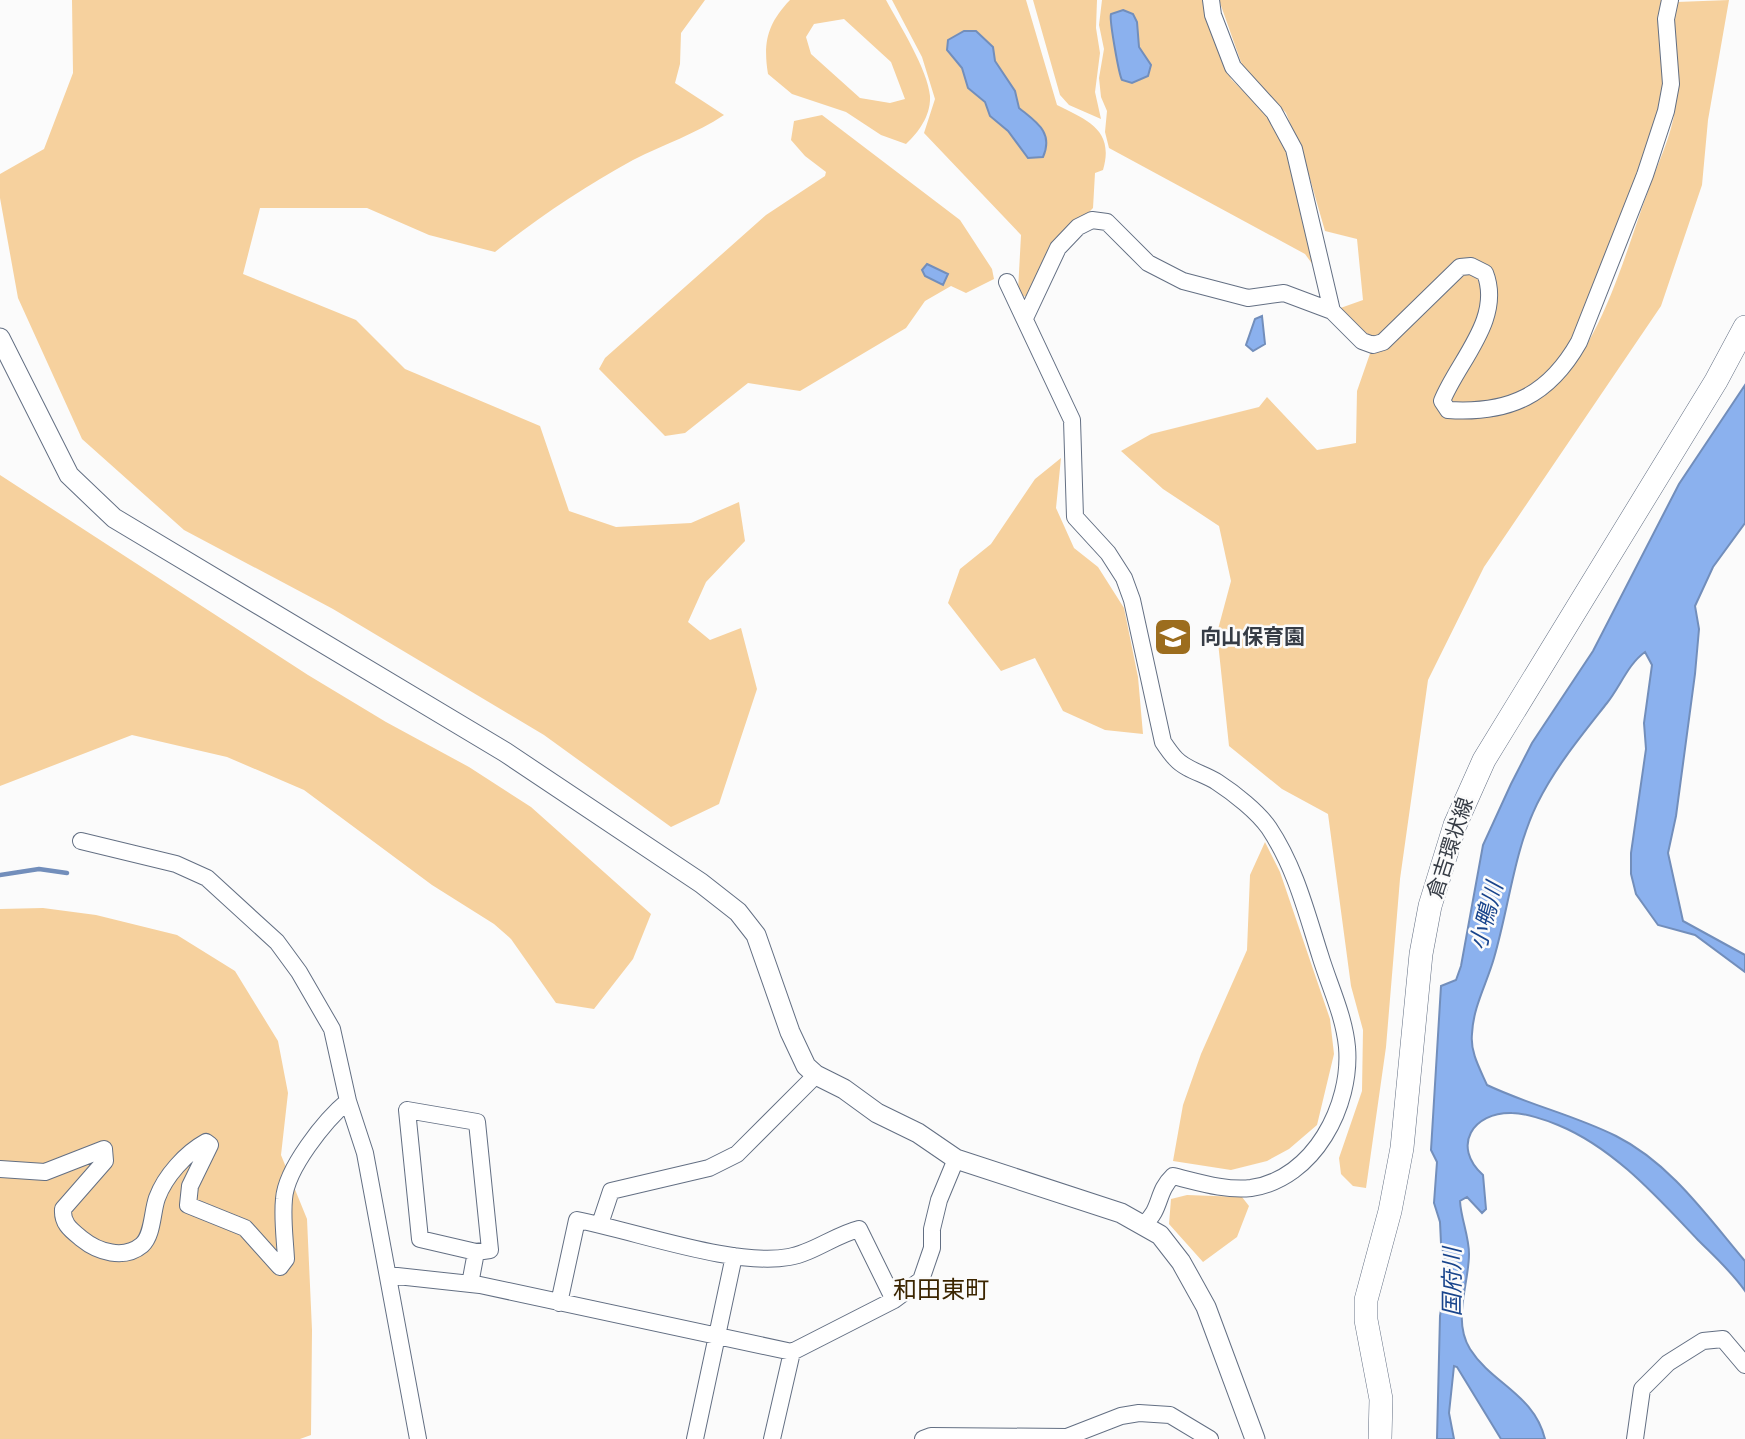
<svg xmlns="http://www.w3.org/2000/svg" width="1745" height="1439" viewBox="0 0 1745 1439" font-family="'Archivo Narrow','Noto Sans JP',sans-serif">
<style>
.green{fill:#f6d19e;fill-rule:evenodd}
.water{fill:#8bb1ee;stroke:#728ebb;stroke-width:2}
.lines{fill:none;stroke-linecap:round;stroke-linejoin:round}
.stream{stroke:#728ebb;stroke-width:4.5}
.minor-casing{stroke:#636f83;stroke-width:18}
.tertiary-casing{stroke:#636f83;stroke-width:21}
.secondary-casing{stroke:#636f83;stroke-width:24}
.minor{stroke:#fff;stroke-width:16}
.tertiary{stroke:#fff;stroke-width:19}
.secondary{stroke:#fff;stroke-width:23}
.labels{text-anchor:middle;stroke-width:5;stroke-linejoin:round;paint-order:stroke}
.poi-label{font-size:21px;font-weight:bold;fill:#363c45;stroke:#fbfbfb;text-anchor:start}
.street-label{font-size:21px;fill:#363c45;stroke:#fbfbfb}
.water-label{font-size:23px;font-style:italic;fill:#18448c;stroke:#fbfbfb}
.quarter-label{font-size:24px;fill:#3b2500;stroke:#fbfbfb}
</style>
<rect width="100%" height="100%" fill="#fbfbfb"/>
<path class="green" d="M 72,0 L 705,0 L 681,33 L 680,64 L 675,83 L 724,115 C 696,134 664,144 633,160 C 584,187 539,217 495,252 L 429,235 L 367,208 L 260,208 L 243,274 L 356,320 L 405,369 L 540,426 L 569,511 L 616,527 L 691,523 L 739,502 L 745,541 L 706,582 L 688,622 L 710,640 L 741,628 L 757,689 L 719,804 L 671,827 L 544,735 L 333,609 L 184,530 L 82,439 L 18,298 L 0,198 L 0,174 L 44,149 L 73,73 Z
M 790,0 L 886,0 C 899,24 928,70 930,96 C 931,115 919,132 906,144 L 881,135 L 846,112 L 792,94 L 768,74 C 763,43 767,24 790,0 ZM 844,19 L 891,62 L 905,99 L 890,103 L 860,98 L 811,54 L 806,37 L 814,24 Z
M 892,0 L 1026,0 L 1057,105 C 1086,120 1115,129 1103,170 L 1095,173 L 1093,208 L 1082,219 L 1030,297 L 1020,296 L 1018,291 L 1021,235 L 924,133 L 935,99 L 922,57 Z
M 1033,0 L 1097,0 L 1096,28 L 1100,53 L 1095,92 L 1101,119 L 1069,105 L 1060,95 Z
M 1102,0 L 1205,0 L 1231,79 L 1265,112 L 1286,150 L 1296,180 L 1313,265 L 1305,254 L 1109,148 L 1105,132 L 1107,111 L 1101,97 L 1099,78 L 1104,49 L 1099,25 Z
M 1219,0 L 1664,0 L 1662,100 L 1609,253 L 1574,337 L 1544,395 C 1599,355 1624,256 1647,194 C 1656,167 1672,136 1675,108 C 1679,72 1670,37 1677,2 L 1729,0 L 1708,120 L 1702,185 L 1661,306 L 1484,567 L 1428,680 L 1400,879 L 1386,1047 L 1366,1188 L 1353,1186 L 1341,1174 L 1339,1158 L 1362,1091 L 1363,1030 L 1351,986 L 1328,814 L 1282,789 L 1229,746 L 1217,633 L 1231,581 L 1219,526 L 1163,489 L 1121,451 L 1151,434 L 1259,407 L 1267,397 L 1317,450 L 1356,443 L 1357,391 L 1373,345 L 1332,311 L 1363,300 L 1357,239 L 1325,231 L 1304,158 L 1286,113 L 1242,65 Z
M 822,115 L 960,220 L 992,269 L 994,279 L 966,293 L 951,286 L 925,301 L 906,328 L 800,391 L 748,383 L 685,433 L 665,436 L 599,369 L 605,358 L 766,215 L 825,176 L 826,172 L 805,156 L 791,140 L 794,121 Z
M 1061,458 L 1056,508 L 1074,548 L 1098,567 L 1124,608 L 1138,677 L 1143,734 L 1105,730 L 1063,711 L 1035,658 L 1001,671 L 948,603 L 960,569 L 991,544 L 1035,479 Z
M 0,475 L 308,675 L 386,722 L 469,767 L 531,807 L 651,914 L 633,959 L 594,1009 L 556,1003 L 511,939 L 494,924 L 432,885 L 304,790 L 227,757 L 132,735 L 0,786 Z
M 1265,842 L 1280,872 L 1330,1019 L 1334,1054 L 1317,1125 L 1289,1149 L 1267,1161 L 1231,1170 L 1173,1161 L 1183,1105 L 1201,1054 L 1247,950 L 1250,875 Z
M 43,908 L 96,915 L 177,935 L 235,971 L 278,1041 L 288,1093 L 281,1155 L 307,1219 L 312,1330 L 311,1435 L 300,1439 L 0,1439 L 0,909 Z
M 1187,1195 L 1242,1197 L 1249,1206 L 1237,1237 L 1203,1262 L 1169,1224 L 1171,1199 Z"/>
<path class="water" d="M 1123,10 L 1133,14 L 1137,22 L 1139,47 L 1151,65 L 1148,76 L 1132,83 L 1122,80 C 1119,75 1109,19 1111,14 Z
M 964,31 L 976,31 L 993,47 L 995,61 L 1015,91 L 1019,108 C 1036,122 1054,132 1043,157 L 1028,158 L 1008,131 L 990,116 L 985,102 L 968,88 L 962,68 L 947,50 L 948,40 Z
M 927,264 L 948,274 L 943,285 L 925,276 L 922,270 Z
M 1262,316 L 1265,344 L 1253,351 L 1246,345 L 1255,319 Z
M 1745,385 L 1745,523 L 1713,567 L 1695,606 L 1699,629 L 1695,674 L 1676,816 L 1668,853 L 1683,921 L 1745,955 L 1745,972 L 1695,935 L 1658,925 L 1636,894 L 1631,874 L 1631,853 L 1646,749 L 1644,723 L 1652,665 L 1645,652 C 1628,664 1620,687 1607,703 C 1581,736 1556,766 1537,804 C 1514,851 1509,907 1494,958 C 1487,983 1473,1007 1472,1034 C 1470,1052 1480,1069 1487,1085 C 1529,1105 1574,1115 1616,1136 C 1670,1163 1707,1216 1745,1261 L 1745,1291 C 1732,1272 1714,1256 1698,1240 C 1657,1197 1614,1148 1558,1125 C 1546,1120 1525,1113 1512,1113 C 1473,1112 1451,1146 1483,1175 L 1486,1209 L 1482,1213 L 1467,1197 L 1460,1201 C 1461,1219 1469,1236 1469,1254 C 1469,1284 1452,1320 1470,1349 C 1492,1384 1534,1394 1545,1439 L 1501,1439 L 1457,1367 L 1454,1366 L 1449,1413 L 1454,1439 L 1437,1439 L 1440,1316 L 1447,1268 L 1441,1243 L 1440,1222 L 1434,1203 L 1437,1162 L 1431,1150 L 1441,986 L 1456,980 L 1461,966 L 1483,845 L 1511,784 L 1532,743 L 1593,651 L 1679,484 Z"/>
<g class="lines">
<path class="stream" d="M 0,875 L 39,869 L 67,873"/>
<defs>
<path id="minor" d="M 1211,0 L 1213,15 L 1233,67 L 1274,112 L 1294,149 L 1332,311 L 1362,341 L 1373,345 L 1383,342 L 1460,267 L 1471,266 L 1485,273 C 1503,319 1458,361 1442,401 L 1448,410 C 1510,414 1549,395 1579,342 L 1645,175 L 1666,111 L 1671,84 L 1666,19 L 1670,0
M 1007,282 L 1072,420 L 1075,517 L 1108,553 L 1124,578 L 1132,600 L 1163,742 C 1167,748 1171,754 1176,759 C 1186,770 1205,774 1217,782 C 1234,793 1258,812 1269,828 C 1295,867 1306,911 1320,955 C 1329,985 1344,1015 1347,1047 C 1352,1105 1314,1179 1251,1188 C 1226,1191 1198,1182 1173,1176 C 1156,1192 1162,1209 1144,1224
M 1026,316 L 1058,248 L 1078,227 L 1092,220 L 1107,222 L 1148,263 L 1183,281 L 1248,298 L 1284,293 L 1332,311
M 81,841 L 176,864 L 207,878 L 277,942 L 299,972 L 332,1029 L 348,1101 L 365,1153 L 418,1439
M 0,1169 L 45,1172 L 104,1149 L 105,1161 L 63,1209 C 62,1224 71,1230 82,1239 C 98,1252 124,1260 142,1245 C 153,1235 152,1212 157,1198 C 165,1176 186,1153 206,1142 L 210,1145 L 190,1186 L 188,1205 L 245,1228 L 280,1267 L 286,1259 C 285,1239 282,1219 284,1199 C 286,1169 325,1120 348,1101
M 600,1224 L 611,1191 L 709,1168 L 737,1154 L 816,1075
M 388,1275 L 480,1285 L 792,1352 L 894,1300 L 921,1280 L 932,1248 L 932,1229 L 939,1200 L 956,1159
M 470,1284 L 476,1252 L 490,1250 L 477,1122 L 407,1110 L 420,1239 L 476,1252
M 559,1303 L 577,1220 C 636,1231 733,1267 789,1257 C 813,1253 835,1235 859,1229 L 894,1300
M 695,1439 L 734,1256
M 772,1439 L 792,1352
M 923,1439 L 931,1436 L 1067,1437 L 1121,1416 L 1139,1413 L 1170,1415 L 1210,1439
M 1635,1439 L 1642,1389 L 1668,1363 L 1703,1341 L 1723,1339 L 1745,1365"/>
<path id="tertiary" d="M 0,338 L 69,475 L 114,518 L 505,752 L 701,883 L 738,912 L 756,935 L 790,1032 L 806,1066 L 816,1075 L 844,1089 L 877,1113 L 918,1133 L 956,1159 L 1121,1213 L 1160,1235 L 1181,1262 L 1206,1307 L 1255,1439"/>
<path id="secondary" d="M 1380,1439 L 1381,1399 L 1366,1320 L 1366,1300 L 1390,1211 L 1402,1148 L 1421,954 L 1430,906 L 1455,825 L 1484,760 L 1716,381 L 1745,327"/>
</defs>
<use href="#minor" class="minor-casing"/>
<use href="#tertiary" class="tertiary-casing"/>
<use href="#secondary" class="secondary-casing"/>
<use href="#minor" class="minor"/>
<use href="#tertiary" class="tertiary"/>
<use href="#secondary" class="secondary"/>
</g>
<defs>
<symbol id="school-square" viewBox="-11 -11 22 22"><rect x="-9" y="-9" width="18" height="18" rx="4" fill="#9c6d1e" stroke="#fbfbfb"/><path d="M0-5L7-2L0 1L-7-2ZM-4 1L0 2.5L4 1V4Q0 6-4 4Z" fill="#fff"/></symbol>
</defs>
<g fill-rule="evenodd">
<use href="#school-square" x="1151" y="615" width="44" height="44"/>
</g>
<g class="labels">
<g class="poi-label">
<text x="1200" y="644">向山保育園</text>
</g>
<g class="street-label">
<text transform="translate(1450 848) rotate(-72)" y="7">倉吉環状線</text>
</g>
<g class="water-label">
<text transform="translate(1486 916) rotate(-75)" y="8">小鴨川</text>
<text transform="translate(1452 1282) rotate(-90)" y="8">国府川</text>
</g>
<g class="quarter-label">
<text x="941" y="1298">和田東町</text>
</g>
</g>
</svg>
